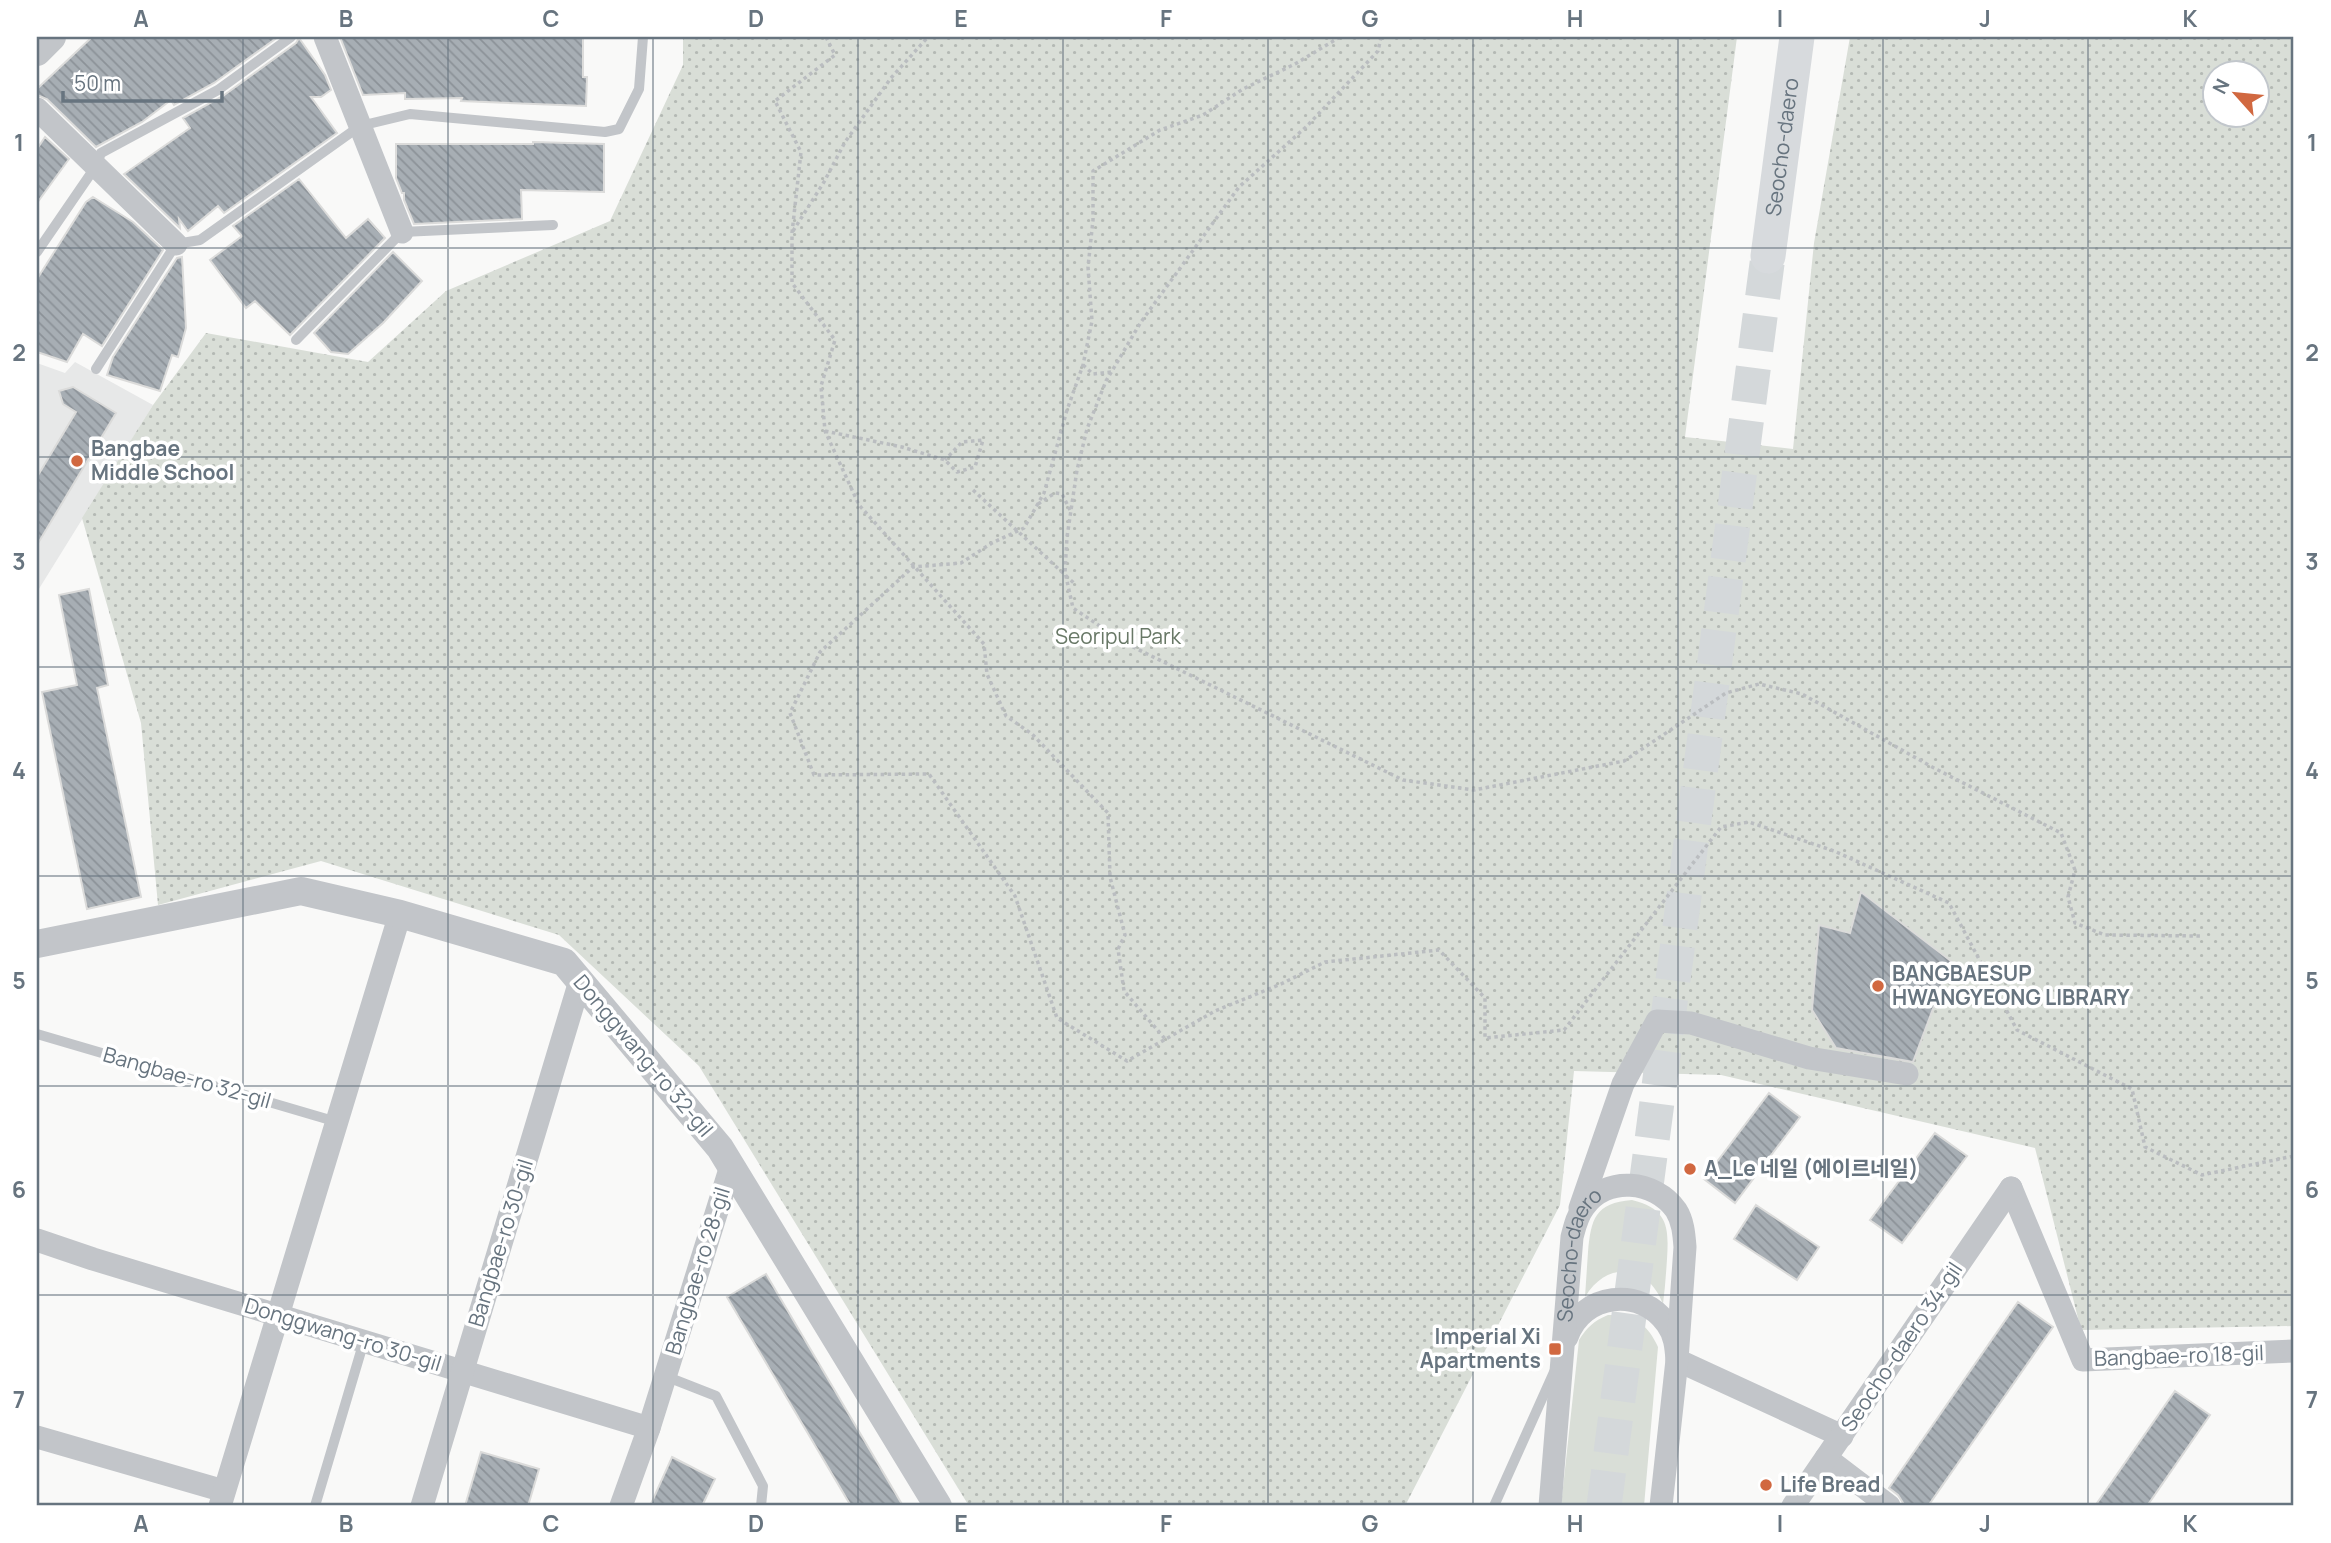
<svg xmlns="http://www.w3.org/2000/svg" width="2331" height="1543" viewBox="0 0 2331 1543" font-family="Manrope,'Noto Sans KR',sans-serif">
<style>
.built{fill:#e7e8e8}
.park{fill:url(#park-dots);fill-rule:evenodd}
.garden{fill:#d9ded7}
.building{fill:url(#building-back-hatch);stroke:#dbdbda;stroke-width:2}
.lines{fill:none;stroke-linecap:round;stroke-linejoin:round}
.primary-tunnel{stroke:#d4d8da;stroke-width:35;stroke-dasharray:35 18;stroke-linecap:butt}
.path{stroke:#babdc0;stroke-width:3.5;stroke-dasharray:3.5 3.5;stroke-linecap:butt}
.service{stroke:#c2c5c9;stroke-width:10}
.minor{stroke:#c2c5c9;stroke-width:23}
.tertiary{stroke:#c2c5c9;stroke-width:28}
.primary{stroke:#d7dadd;stroke-width:35}
.grid{fill:none;stroke:#67747f;stroke-width:2;stroke-opacity:0.55}
.poi-dot{fill:#d16840;stroke:#fff;stroke-width:2.5}
.labels{text-anchor:middle;stroke-width:7;stroke-linejoin:round;paint-order:stroke}
.street-label{font-size:21px;fill:#67747f;stroke:#fff}
.poi-label{font-size:21px;font-weight:bold;fill:#67747f;stroke:#fff;text-anchor:start}
.park-label{font-size:21px;fill:#687866;stroke:#fff}
.neatline{fill:none;stroke:#67747f;stroke-width:2.5}
.grid-label{font-size:23px;text-anchor:middle;font-weight:bold;fill:#67747f}
</style>
<defs>
<pattern id="park-dots" width="8" height="8" patternUnits="userSpaceOnUse" patternTransform="scale(1.75)"><rect width="8" height="8" fill="#d9ded7"/><path d="M2 2h.1M6 6h.1" fill="none" stroke="#b4b9b4" stroke-width="1.8" stroke-linecap="round"/></pattern>
<pattern id="building-back-hatch" width="6" height="6" patternUnits="userSpaceOnUse" patternTransform="scale(1.75)"><rect width="6" height="6" fill="#a7aeb4"/><path d="M-1 5l2 2M0 0l6 6M5-1l2 2" fill="none" stroke="#8c9298"/></pattern>
</defs>
<rect width="100%" height="100%" fill="#f9f9f8"/>
<path class="built" d="M 75,362 L 153,405 L 37,592 L 37,363 L 65,373 Z"/>
<path class="park" d="M 683,37 L 1737,37 L 1685,437 L 1793,449 L 1814,243 L 1850,37 L 2294,37 L 2294,1326 L 2081,1330 L 2035,1148 L 1721,1075 L 1574,1071 L 1560,1205 L 1405,1506 L 969,1506 L 699,1066 L 559,935 L 321,861 L 158,905 L 141,723 L 82,518 L 153,405 L 206,333 L 368,362 L 446,291 L 610,221 L 683,65 ZM 2216,74 L 2258,74 L 2258,116 L 2216,116 Z"/>
<path class="garden" d="M 1632,1200 C 1668,1209 1669,1227 1667,1259 C 1666,1274 1665,1289 1663,1304 C 1648,1264 1607,1260 1585,1297 C 1586,1282 1587,1267 1588,1252 C 1591,1219 1595,1203 1632,1200 Z
M 1608,1315 C 1633,1314 1648,1324 1658,1347 L 1644,1506 L 1561,1506 L 1579,1340 C 1587,1327 1594,1321 1608,1315 Z"/>
<path class="building" d="M 92,37 L 278,37 L 214,83 L 174,105 L 171,100 L 142,122 L 96,147 L 47,99 L 37,95 L 37,89 Z
M 340,37 L 583,37 L 583,77 L 587,77 L 586,106 L 461,101 L 462,98 L 405,99 L 405,93 L 363,95 Z
M 299,38 L 325,75 L 331,90 L 321,97 L 311,97 L 337,133 L 224,213 L 218,206 L 188,231 L 179,219 L 180,228 L 124,174 L 190,128 L 183,118 L 223,96 L 296,43 Z
M 45,137 L 69,159 L 37,203 L 37,149 Z
M 533,142 L 604,144 L 604,192 L 521,190 L 522,219 L 414,224 L 404,200 L 404,193 L 402,193 L 396,178 L 396,144 L 533,144 Z
M 299,179 L 346,238 L 368,219 L 385,238 L 290,335 L 255,301 L 246,308 L 210,260 L 242,236 L 233,226 Z
M 93,197 L 133,222 L 163,250 L 102,346 L 83,334 L 67,362 L 37,352 L 37,279 L 86,202 Z
M 393,252 L 422,281 L 383,323 L 348,354 L 331,352 L 314,333 Z
M 182,257 L 186,328 L 178,357 L 172,355 L 160,391 L 107,375 L 113,357 L 177,258 Z
M 73,387 L 116,413 L 37,545 L 37,477 L 76,412 L 63,404 L 59,391 Z
M 89,589 L 108,685 L 97,688 L 141,897 L 87,909 L 42,692 L 77,685 L 59,595 Z
M 1861,892 L 1951,961 L 1913,1062 L 1836,1048 L 1812,1010 L 1819,925 L 1850,933 Z
M 1769,1093 L 1800,1117 L 1735,1203 L 1704,1179 Z
M 1935,1133 L 1967,1156 L 1902,1243 L 1870,1220 Z
M 1756,1205 L 1819,1247 L 1797,1280 L 1734,1239 Z
M 766,1274 L 903,1506 L 851,1506 L 727,1297 Z
M 2018,1302 L 2053,1327 L 1928,1506 L 1905,1506 L 1898,1495 L 1889,1488 Z
M 2175,1391 L 2210,1415 L 2147,1506 L 2095,1506 Z
M 481,1452 L 539,1469 L 528,1506 L 465,1506 Z
M 672,1457 L 715,1479 L 702,1506 L 650,1506 Z"/>
<g class="lines">
<path class="primary-tunnel" d="M 1604,1506 L 1768,256"/>
<path class="path" d="M 826,37 L 835,55 L 775,101 L 801,152 L 792,233 L 792,283 L 835,340 L 821,386 L 825,431 L 859,505 L 984,644 L 987,674 L 1006,716 L 1032,734 L 1108,813 L 1110,877 L 1125,935 L 1118,949 L 1124,991 L 1166,1040
M 1340,37 L 1295,64 L 1243,89 L 1203,115 L 1160,130 L 1093,171 L 1093,220 L 1088,267 L 1092,321 L 1083,365 L 1067,410 L 1044,493 L 1024,528 L 992,543 L 961,563 L 913,567 L 820,652 L 790,713 L 814,775 L 929,774 L 1015,896 L 1057,1018 L 1127,1061 L 1215,1011 L 1281,984 L 1325,962 L 1439,950 L 1485,998 L 1485,1038 L 1564,1030 L 1721,827 L 1749,822 L 1834,851 L 1949,903 L 2017,1030 L 2132,1089 L 2145,1147 L 2202,1175 L 2294,1156
M 1381,37 L 1378,51 L 1306,127 L 1239,187 L 1141,322 L 1106,381 L 1087,429 L 1077,470 L 1067,537 L 1065,572 L 1073,608 L 1125,643 L 1403,780 L 1474,790 L 1624,761 L 1726,693 L 1759,684 L 1802,694 L 1934,768 L 2061,833 L 2075,870 L 2068,897 L 2075,923 L 2105,935 L 2200,936
M 793,231 L 824,182 L 845,142 L 891,78 L 928,37
M 1083,365 L 1093,374 L 1112,372
M 825,431 L 902,447 L 945,460 L 957,472 L 975,467 L 983,440 L 962,442 L 945,460
M 973,490 L 1076,585
M 1038,504 L 1055,493 L 1062,494 L 1070,510"/>
<path class="service" d="M 37,252 L 96,166 L 101,153 L 218,90 L 291,37
M 296,340 L 402,232 L 553,225
M 96,369 L 176,244 L 200,240 L 360,126 L 410,114 L 605,132 L 619,129 L 639,89 L 643,37
M 37,1034 L 337,1122
M 665,1376 L 716,1396 L 763,1486 L 761,1506
M 315,1506 L 364,1341
M 1494,1506 L 1554,1372"/>
<g class="minor">
<path d="M 325,37 L 402,232"/>
<path d="M 37,109 L 176,244"/>
<path d="M 2011,1188 L 2083,1360 L 2294,1351"/>
<path d="M 1580,1208 L 1623,1084 L 1657,1021 L 1691,1023 L 1809,1058 L 1907,1074"/>
<path d="M 37,1240 L 93,1259 L 649,1428"/>
<path d="M 1567,1337 C 1582,1293 1641,1286 1667,1324 C 1675,1335 1676,1347 1677,1360 L 1842,1436"/>
<path d="M 37,1437 L 224,1491"/>
<path d="M 1826,1458 L 1889,1506"/>
<path d="M 220,1506 L 400,914"/>
<path d="M 422,1506 L 580,981"/>
<path d="M 621,1506 L 649,1428 L 731,1166"/>
<path id="s1" d="M 1550,1506 L 1572,1237 C 1575,1226 1577,1216 1584,1207 C 1606,1175 1655,1180 1676,1210 C 1683,1221 1684,1234 1685,1247 L 1677,1360 L 1661,1506"/>
<path d="M 1793,1506 L 2011,1188"/>
</g>
<path class="tertiary" d="M 37,52 L 52,37
M 37,944 L 301,891 L 400,914 L 564,962 L 720,1148 L 938,1506"/>
<path class="primary" id="s2" d="M 1768,256 L 1797,37"/>
</g>
<path class="grid" d="M 243,37 L 243,1506M 448,37 L 448,1506M 653,37 L 653,1506M 858,37 L 858,1506M 1063,37 L 1063,1506M 1268,37 L 1268,1506M 1473,37 L 1473,1506M 1678,37 L 1678,1506M 1883,37 L 1883,1506M 2088,37 L 2088,1506M 37,248 L 2294,248M 37,457 L 2294,457M 37,667 L 2294,667M 37,876 L 2294,876M 37,1086 L 2294,1086M 37,1295 L 2294,1295"/>
<g class="poi-dot">
<circle cx="77" cy="461" r="7"/>
<circle cx="1878" cy="986" r="7"/>
<circle cx="1690" cy="1169" r="7"/>
<rect x="1548" y="1342" width="14" height="14" rx="3.5"/>
<circle cx="1766" cy="1485" r="7"/>
</g>
<g class="labels">
<g class="street-label">
<text dy="7" stroke="none"><textPath href="#s2" startOffset="110">Seocho-daero</textPath></text>
<text transform="translate(643 1056) rotate(50)" y="7">Donggwang-ro 32-gil</text>
<text transform="translate(187 1078) rotate(16)" y="7">Bangbae-ro 32-gil</text>
<text transform="translate(501 1243) rotate(-73)" y="7">Bangbae-ro 30-gil</text>
<text dy="7" stroke="none"><textPath href="#s1" startOffset="254">Seocho-daero</textPath></text>
<text transform="translate(698 1271) rotate(-73)" y="7">Bangbae-ro 28-gil</text>
<text transform="translate(343 1335) rotate(17)" y="7">Donggwang-ro 30-gil</text>
<text transform="translate(1902 1347) rotate(-56)" y="7">Seocho-daero 34-gil</text>
<text transform="translate(2179 1356) rotate(-2)" y="7">Bangbae-ro 18-gil</text>
</g>
<g class="poi-label">
<text x="91" y="456">Bangbae<tspan x="91" dy="24">Middle School</tspan></text>
<text x="1892" y="981">BANGBAESUP<tspan x="1892" dy="24">HWANGYEONG LIBRARY</tspan></text>
<text x="1704" y="1176">A_Le 네일 (에이르네일)</text>
<text x="1541" y="1344" text-anchor="end">Imperial Xi<tspan x="1541" dy="24">Apartments</tspan></text>
<text x="1780" y="1492">Life Bread</text>
</g>
<g class="park-label">
<text x="1118" y="644">Seoripul Park</text>
</g>
</g>
<rect width="2331" height="1543" fill="none" stroke="#ffffff" stroke-width="77"/>
<g transform="translate(2236 94) rotate(297)"><circle r="33" fill="#ffffff" stroke="#c2c7cc" stroke-width="2"/>
<path d="M0-5L12 26L0 18L-12 26Z" fill="#d16840"/>
<text y="-10" font-size="19" font-weight="bold" text-anchor="middle" fill="#67747f">N</text>
</g>
<path d="M63 91v10h159v-10" fill="none" stroke="#67747f" stroke-width="3.5"/>
<text x="74" y="91" font-size="21" fill="#67747f" stroke="#ffffff" stroke-width="5" paint-order="stroke">50 m</text>
<rect x="38" y="38" width="2254" height="1466" class="neatline"/>
<g class="grid-label">
<text x="141" y="27">A</text>
<text x="346" y="27">B</text>
<text x="551" y="27">C</text>
<text x="756" y="27">D</text>
<text x="961" y="27">E</text>
<text x="1166" y="27">F</text>
<text x="1370" y="27">G</text>
<text x="1575" y="27">H</text>
<text x="1780" y="27">I</text>
<text x="1985" y="27">J</text>
<text x="2190" y="27">K</text>
<text x="19" y="151">1</text>
<text x="2312" y="151">1</text>
<text x="19" y="361">2</text>
<text x="2312" y="361">2</text>
<text x="19" y="570">3</text>
<text x="2312" y="570">3</text>
<text x="19" y="779">4</text>
<text x="2312" y="779">4</text>
<text x="19" y="989">5</text>
<text x="2312" y="989">5</text>
<text x="19" y="1198">6</text>
<text x="2312" y="1198">6</text>
<text x="19" y="1408">7</text>
<text x="2312" y="1408">7</text>
<text x="141" y="1532">A</text>
<text x="346" y="1532">B</text>
<text x="551" y="1532">C</text>
<text x="756" y="1532">D</text>
<text x="961" y="1532">E</text>
<text x="1166" y="1532">F</text>
<text x="1370" y="1532">G</text>
<text x="1575" y="1532">H</text>
<text x="1780" y="1532">I</text>
<text x="1985" y="1532">J</text>
<text x="2190" y="1532">K</text>
</g>
</svg>
